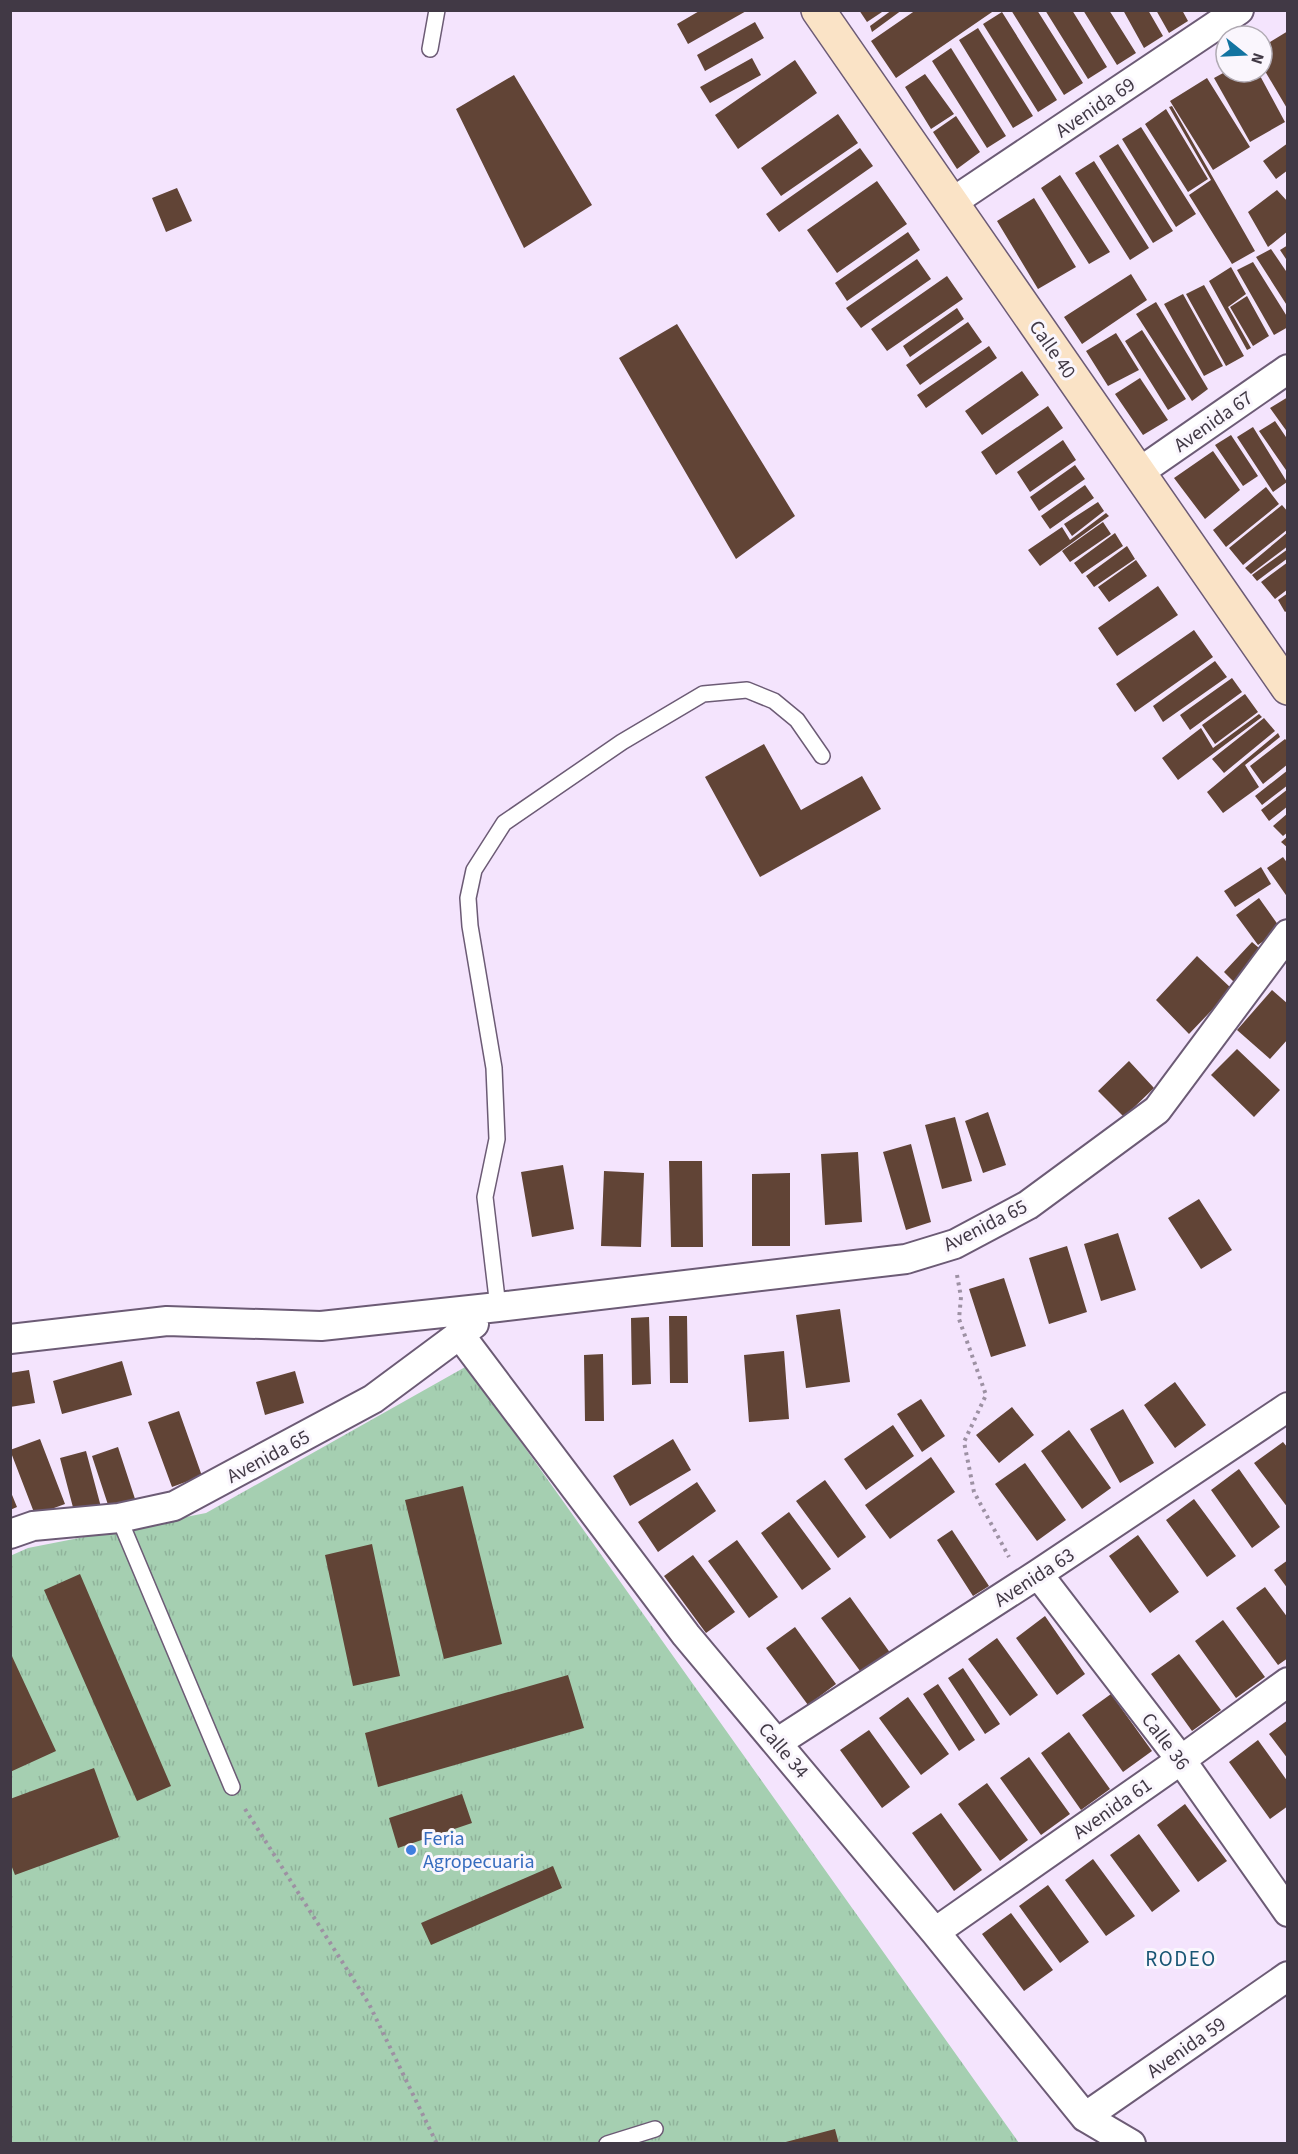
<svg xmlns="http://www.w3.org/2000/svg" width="1298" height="2154" viewBox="0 0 1298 2154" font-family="'Source Sans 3',sans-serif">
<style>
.park{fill:url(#park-tufts)}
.building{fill:#614436}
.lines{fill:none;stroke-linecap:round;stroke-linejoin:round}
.lane-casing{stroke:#6c5b75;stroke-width:18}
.street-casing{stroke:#6c5b75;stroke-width:32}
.secondary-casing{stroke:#6c5b75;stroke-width:36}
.path{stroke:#9d91a3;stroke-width:4;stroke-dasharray:3 4.5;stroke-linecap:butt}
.lane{stroke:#fff;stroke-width:15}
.street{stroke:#fff;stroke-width:28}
.secondary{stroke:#fae3c6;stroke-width:33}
.shop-dot{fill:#3f7fe0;stroke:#faf6fd;stroke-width:2}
.labels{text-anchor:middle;stroke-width:6;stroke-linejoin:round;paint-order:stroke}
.street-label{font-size:20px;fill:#413945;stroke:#faf6fd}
.shop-label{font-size:20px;fill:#366cbe;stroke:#faf6fd;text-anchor:start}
.neighbourhood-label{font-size:21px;letter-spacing:1.5px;fill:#175574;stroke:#faf6fd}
</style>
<defs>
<pattern id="park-tufts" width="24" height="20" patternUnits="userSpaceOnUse" patternTransform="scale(1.5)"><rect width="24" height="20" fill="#a5cfb1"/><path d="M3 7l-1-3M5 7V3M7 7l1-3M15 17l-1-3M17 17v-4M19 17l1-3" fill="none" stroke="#8fb29a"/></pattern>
</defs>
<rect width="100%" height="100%" fill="#f4e4fd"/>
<path class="park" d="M 467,1366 L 1019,2143 L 11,2143 L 10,1556 L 28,1548 L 206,1513 Z"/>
<path class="building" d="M 701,10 L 748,10 L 688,44 L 677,24 Z
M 859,10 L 885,10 L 867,22 Z
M 892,10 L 902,10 L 872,32 L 870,26 Z
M 916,10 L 995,10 L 896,78 L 871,41 Z
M 1011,10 L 1037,10 L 1083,83 L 1064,95 Z
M 1045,10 L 1072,10 L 1107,67 L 1088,79 Z
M 1083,10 L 1109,10 L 1136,53 L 1117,65 Z
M 1123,10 L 1148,10 L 1163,36 L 1144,48 Z
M 1156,10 L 1182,10 L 1188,21 L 1169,33 Z
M 1002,12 L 1057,100 L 1038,112 L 983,24 Z
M 755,22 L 764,38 L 705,71 L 697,55 Z
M 978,28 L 1033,116 L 1013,128 L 959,40 Z
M 1288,31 L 1288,110 L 1262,66 L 1262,47 Z
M 951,48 L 1006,136 L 987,148 L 932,61 Z
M 752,58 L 761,75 L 710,103 L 700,87 Z
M 795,60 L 817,93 L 738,149 L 715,115 Z
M 1225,72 L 1258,72 L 1285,122 L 1250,142 L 1214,78 Z
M 925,74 L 954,114 L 931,129 L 905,87 Z
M 514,75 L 592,205 L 524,248 L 456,109 Z
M 1207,78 L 1250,147 L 1213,170 L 1170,101 Z
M 1172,106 L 1255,251 L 1232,264 L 1189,195 L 1211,180 L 1169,107 Z
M 1166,109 L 1208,179 L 1188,192 L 1145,124 Z
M 838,114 L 858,143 L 781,196 L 761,168 Z
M 956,116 L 980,152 L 957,169 L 933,132 Z
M 1141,127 L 1196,214 L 1176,227 L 1122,139 Z
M 1288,143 L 1288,170 L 1276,179 L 1263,161 Z
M 1118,144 L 1173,231 L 1153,243 L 1099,156 Z
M 860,148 L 873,166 L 779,232 L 766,214 Z
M 1094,161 L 1149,248 L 1130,260 L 1075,173 Z
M 1060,175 L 1110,252 L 1089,264 L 1041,188 Z
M 877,181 L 907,224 L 837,273 L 807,230 Z
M 177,188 L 192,221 L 166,232 L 152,198 Z
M 1277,190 L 1288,202 L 1288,231 L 1268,247 L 1248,212 Z
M 1034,198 L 1076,267 L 1038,289 L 997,221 Z
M 908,232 L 920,250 L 847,301 L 835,283 Z
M 1288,245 L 1288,262 L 1280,250 Z
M 1271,249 L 1288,274 L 1288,307 L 1256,257 Z
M 917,259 L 931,279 L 861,328 L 846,308 Z
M 1253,262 L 1288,318 L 1288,327 L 1274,335 L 1237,270 Z
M 1231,267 L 1246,294 L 1228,307 L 1251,348 L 1247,350 L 1209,281 Z
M 1131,274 L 1147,300 L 1082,344 L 1064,317 Z
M 947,276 L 963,299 L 887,351 L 871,329 Z
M 1204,285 L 1244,356 L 1226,366 L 1186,294 Z
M 1183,294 L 1223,366 L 1204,376 L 1164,304 Z
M 1247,296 L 1269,336 L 1253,346 L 1230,307 Z
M 1156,302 L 1208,389 L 1192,401 L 1136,314 Z
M 957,308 L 964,319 L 910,357 L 903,346 Z
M 968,322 L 982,342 L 920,385 L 906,365 Z
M 677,324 L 795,516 L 736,559 L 619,358 Z
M 1142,330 L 1186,399 L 1168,410 L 1125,341 Z
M 1116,333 L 1139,370 L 1108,386 L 1086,351 Z
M 989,346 L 997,358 L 926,408 L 917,395 Z
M 1022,371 L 1039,395 L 982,435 L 965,411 Z
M 1140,378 L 1168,420 L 1143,435 L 1115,394 Z
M 1288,397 L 1288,433 L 1270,408 Z
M 1048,406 L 1063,428 L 996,475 L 981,452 Z
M 1275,421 L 1288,440 L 1288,473 L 1259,431 Z
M 1253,427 L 1287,482 L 1273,492 L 1237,437 Z
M 1231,435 L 1258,476 L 1243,486 L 1215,445 Z
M 1063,440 L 1076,460 L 1030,492 L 1017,472 Z
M 1213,451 L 1240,490 L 1205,519 L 1174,478 Z
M 1075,465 L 1085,479 L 1039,511 L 1030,497 Z
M 1085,485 L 1094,498 L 1050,529 L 1041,516 Z
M 1266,487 L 1279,504 L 1226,547 L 1213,530 Z
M 1098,502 L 1104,511 L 1072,536 L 1064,524 Z
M 1282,505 L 1288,512 L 1288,529 L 1243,565 L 1229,548 Z
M 1106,513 L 1109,516 L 1040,566 L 1028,550 L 1062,527 L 1070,540 Z
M 1103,522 L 1111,534 L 1070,562 L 1062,551 Z
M 1288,532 L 1288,546 L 1251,574 L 1245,568 Z
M 1115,533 L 1123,546 L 1082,574 L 1074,563 Z
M 1127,546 L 1135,559 L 1094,587 L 1086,576 Z
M 1288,549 L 1288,558 L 1257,581 L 1252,575 Z
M 1136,560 L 1147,576 L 1109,602 L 1098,587 Z
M 1288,562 L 1288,589 L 1275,599 L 1261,582 Z
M 1158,586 L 1178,615 L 1117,656 L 1098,628 Z
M 1288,593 L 1288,610 L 1285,612 L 1278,600 Z
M 1194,630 L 1213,657 L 1135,712 L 1116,684 Z
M 1215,661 L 1227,677 L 1163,722 L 1153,706 Z
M 1232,678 L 1242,692 L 1190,730 L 1180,715 Z
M 1245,694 L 1258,712 L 1215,744 L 1202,725 Z
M 1259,714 L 1262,717 L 1178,780 L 1162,758 L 1201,728 L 1213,748 Z
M 1264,718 L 1275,731 L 1224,773 L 1212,759 Z
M 1278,733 L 1280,737 L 1245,765 L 1259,787 L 1223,813 L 1207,792 Z
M 1285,739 L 1288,742 L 1288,764 L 1263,784 L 1250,766 Z
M 764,744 L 801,810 L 862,776 L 881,809 L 760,877 L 705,777 Z
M 1288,770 L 1288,785 L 1262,805 L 1255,796 Z
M 1288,789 L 1288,806 L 1269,821 L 1261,810 Z
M 1288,813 L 1288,832 L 1283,836 L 1273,826 Z
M 1288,836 L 1288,848 L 1281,842 Z
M 1283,857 L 1288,864 L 1288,898 L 1267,868 Z
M 1261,867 L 1271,884 L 1235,907 L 1224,891 Z
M 1259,898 L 1281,929 L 1258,945 L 1236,915 Z
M 1252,942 L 1266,954 L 1237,985 L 1224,972 Z
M 1197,956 L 1232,989 L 1189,1034 L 1156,1000 Z
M 1272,990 L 1288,1004 L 1288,1039 L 1270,1059 L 1237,1030 Z
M 1237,1049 L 1280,1090 L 1254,1117 L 1211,1075 Z
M 1129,1061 L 1154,1088 L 1124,1117 L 1098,1091 Z
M 988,1112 L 1006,1165 L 983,1173 L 965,1121 Z
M 955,1117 L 972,1181 L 942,1189 L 925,1125 Z
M 911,1144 L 931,1222 L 906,1230 L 883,1152 Z
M 858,1152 L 862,1222 L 825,1225 L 821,1154 Z
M 669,1161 L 702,1161 L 703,1247 L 671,1247 Z
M 563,1165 L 574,1229 L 532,1237 L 521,1172 Z
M 604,1171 L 644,1173 L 641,1247 L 601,1246 Z
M 790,1173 L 790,1246 L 752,1246 L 752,1174 Z
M 1199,1199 L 1232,1250 L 1201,1269 L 1168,1218 Z
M 1118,1233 L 1136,1290 L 1101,1301 L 1084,1244 Z
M 1067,1246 L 1087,1312 L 1049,1324 L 1029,1258 Z
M 1004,1278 L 1026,1346 L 991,1357 L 969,1289 Z
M 840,1309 L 850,1382 L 806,1388 L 796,1315 Z
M 669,1316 L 687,1316 L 688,1383 L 670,1383 Z
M 649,1317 L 651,1384 L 632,1385 L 631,1318 Z
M 784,1351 L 789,1419 L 749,1422 L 744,1355 Z
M 603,1354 L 604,1421 L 585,1421 L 584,1355 Z
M 122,1361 L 132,1395 L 62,1414 L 53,1381 Z
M 29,1370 L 35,1403 L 10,1407 L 10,1373 Z
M 295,1371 L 304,1403 L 265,1415 L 256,1382 Z
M 1175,1382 L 1206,1425 L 1175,1448 L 1144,1405 Z
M 921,1399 L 945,1436 L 922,1452 L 897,1414 Z
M 1012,1407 L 1034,1435 L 999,1463 L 976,1435 Z
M 1123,1409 L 1154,1463 L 1120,1483 L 1090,1429 Z
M 179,1411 L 202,1476 L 172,1487 L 148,1422 Z
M 893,1425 L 914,1456 L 866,1490 L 844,1459 Z
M 1069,1430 L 1111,1488 L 1082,1509 L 1041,1451 Z
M 40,1439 L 65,1504 L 35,1515 L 10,1450 Z
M 673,1439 L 691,1470 L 630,1506 L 613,1476 Z
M 1283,1442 L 1288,1448 L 1288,1508 L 1254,1463 Z
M 118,1447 L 137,1505 L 111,1514 L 92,1456 Z
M 86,1451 L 101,1507 L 75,1515 L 60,1458 Z
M 931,1457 L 955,1492 L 890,1539 L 865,1505 Z
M 1025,1463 L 1066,1520 L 1037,1541 L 995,1484 Z
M 1239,1469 L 1280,1527 L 1252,1548 L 1211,1490 Z
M 825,1480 L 866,1537 L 838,1558 L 796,1501 Z
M 697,1482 L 716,1511 L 658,1552 L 638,1522 Z
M 463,1486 L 502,1644 L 444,1659 L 405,1500 Z
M 10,1490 L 17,1507 L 10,1510 Z
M 1194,1499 L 1236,1556 L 1207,1577 L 1166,1520 Z
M 789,1512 L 831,1569 L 802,1590 L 761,1533 Z
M 952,1530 L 989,1586 L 973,1596 L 937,1540 Z
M 1138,1535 L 1179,1592 L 1150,1613 L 1109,1556 Z
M 737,1540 L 778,1597 L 749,1618 L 708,1561 Z
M 372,1544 L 400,1676 L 353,1686 L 325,1555 Z
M 693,1555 L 735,1612 L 706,1633 L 664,1576 Z
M 1288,1560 L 1288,1589 L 1274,1570 Z
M 80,1574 L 171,1786 L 137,1801 L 44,1590 Z
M 1265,1587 L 1288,1618 L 1288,1658 L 1278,1665 L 1236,1608 Z
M 850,1597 L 891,1654 L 863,1675 L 821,1618 Z
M 1045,1616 L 1085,1674 L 1057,1695 L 1016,1638 Z
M 1223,1620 L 1265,1677 L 1236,1698 L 1195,1641 Z
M 795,1627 L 836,1684 L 808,1705 L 766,1648 Z
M 997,1638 L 1038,1695 L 1010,1716 L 968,1659 Z
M 10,1652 L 56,1751 L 10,1772 Z
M 1179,1654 L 1221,1710 L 1192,1731 L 1151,1674 Z
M 963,1668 L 1000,1724 L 985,1734 L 948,1678 Z
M 568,1675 L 584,1728 L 378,1787 L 365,1733 Z
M 938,1684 L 975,1740 L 959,1751 L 923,1694 Z
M 1111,1694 L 1152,1751 L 1123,1772 L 1082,1715 Z
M 908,1697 L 949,1754 L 921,1775 L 879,1718 Z
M 1288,1720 L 1288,1759 L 1269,1734 Z
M 869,1730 L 910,1787 L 882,1808 L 840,1750 Z
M 1069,1732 L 1110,1789 L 1081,1810 L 1041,1753 Z
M 1258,1740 L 1288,1782 L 1288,1806 L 1270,1819 L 1229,1762 Z
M 1029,1757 L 1070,1814 L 1041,1835 L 1000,1778 Z
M 94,1768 L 119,1837 L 15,1875 L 10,1862 L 10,1799 Z
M 987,1783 L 1028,1840 L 1000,1861 L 958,1804 Z
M 462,1794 L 472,1823 L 398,1848 L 389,1818 Z
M 1185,1804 L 1227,1861 L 1198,1882 L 1157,1825 Z
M 941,1813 L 982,1870 L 954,1891 L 912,1833 Z
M 1139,1834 L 1180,1891 L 1152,1912 L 1110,1855 Z
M 1093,1859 L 1135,1916 L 1106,1936 L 1065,1880 Z
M 553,1866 L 562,1888 L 431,1945 L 421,1923 Z
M 1048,1885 L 1089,1942 L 1060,1963 L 1019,1906 Z
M 1011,1913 L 1053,1970 L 1024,1991 L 982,1934 Z
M 835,2129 L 839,2144 L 782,2144 L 782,2143 Z"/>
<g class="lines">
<defs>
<path id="lane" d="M 430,49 L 437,10
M 498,1307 L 485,1197 L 497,1139 L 494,1068 L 470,926 L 468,898 L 474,870 L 504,823 L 622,742 L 703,694 L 747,690 L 774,701 L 797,720 L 822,756
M 119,1518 L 232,1787
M 607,2144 L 655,2129"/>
<path id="street" d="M 951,203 L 1239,10
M 1138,473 L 1288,369
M 460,1335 L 686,1635 L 935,1932 L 1085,2117 L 1131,2144
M 10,1339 L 167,1321 L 321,1326 L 498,1307 L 906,1259 L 955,1244 L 1028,1205 L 1157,1110 L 1288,934
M 10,1534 L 33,1526 L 119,1518 L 174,1506 L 373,1399 L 474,1324
M 1038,1574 L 1181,1760 L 1288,1912
M 778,1742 L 1038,1574 L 1288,1407
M 935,1932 L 1181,1760 L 1288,1682
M 1085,2117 L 1288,1976"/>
<path id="secondary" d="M 818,10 L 1288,688"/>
</defs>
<use href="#lane" class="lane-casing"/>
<use href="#street" class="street-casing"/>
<use href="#secondary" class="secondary-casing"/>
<path class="path" d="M 957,1275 L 961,1297 L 959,1319 L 986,1395 L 964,1442 L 974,1492 L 1009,1557
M 245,1809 L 369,2004 L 437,2144"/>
<use href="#lane" class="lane"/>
<use href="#street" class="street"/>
<use href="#secondary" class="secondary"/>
</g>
<circle class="shop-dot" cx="411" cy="1850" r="6"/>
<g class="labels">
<g class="street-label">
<text transform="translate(1095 107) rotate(-34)" y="7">Avenida 69</text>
<text transform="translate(1053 349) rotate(55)" y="7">Calle 40</text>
<text transform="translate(1213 421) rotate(-35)" y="7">Avenida 67</text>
<text transform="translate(985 1225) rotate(-27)" y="7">Avenida 65</text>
<text transform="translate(268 1456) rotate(-28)" y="7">Avenida 65</text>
<text transform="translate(1034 1577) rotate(-33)" y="7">Avenida 63</text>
<text transform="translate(1166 1741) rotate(53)" y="7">Calle 36</text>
<text transform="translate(784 1750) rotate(50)" y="7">Calle 34</text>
<text transform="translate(1112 1808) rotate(-35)" y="7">Avenida 61</text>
<text transform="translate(1186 2047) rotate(-35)" y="7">Avenida 59</text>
</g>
<g class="shop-label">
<text x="423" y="1845">Feria<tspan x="423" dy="23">Agropecuaria</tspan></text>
</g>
<g class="neighbourhood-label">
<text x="1181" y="1966">RODEO</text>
</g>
</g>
<rect width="1298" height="2154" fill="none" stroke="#413945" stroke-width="24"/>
<g transform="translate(1244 54) rotate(108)"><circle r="28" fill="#faf6fd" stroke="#b0aab3" stroke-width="1.5"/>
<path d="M0-4.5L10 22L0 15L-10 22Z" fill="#1374a1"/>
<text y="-9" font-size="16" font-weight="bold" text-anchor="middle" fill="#413945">N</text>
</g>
</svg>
